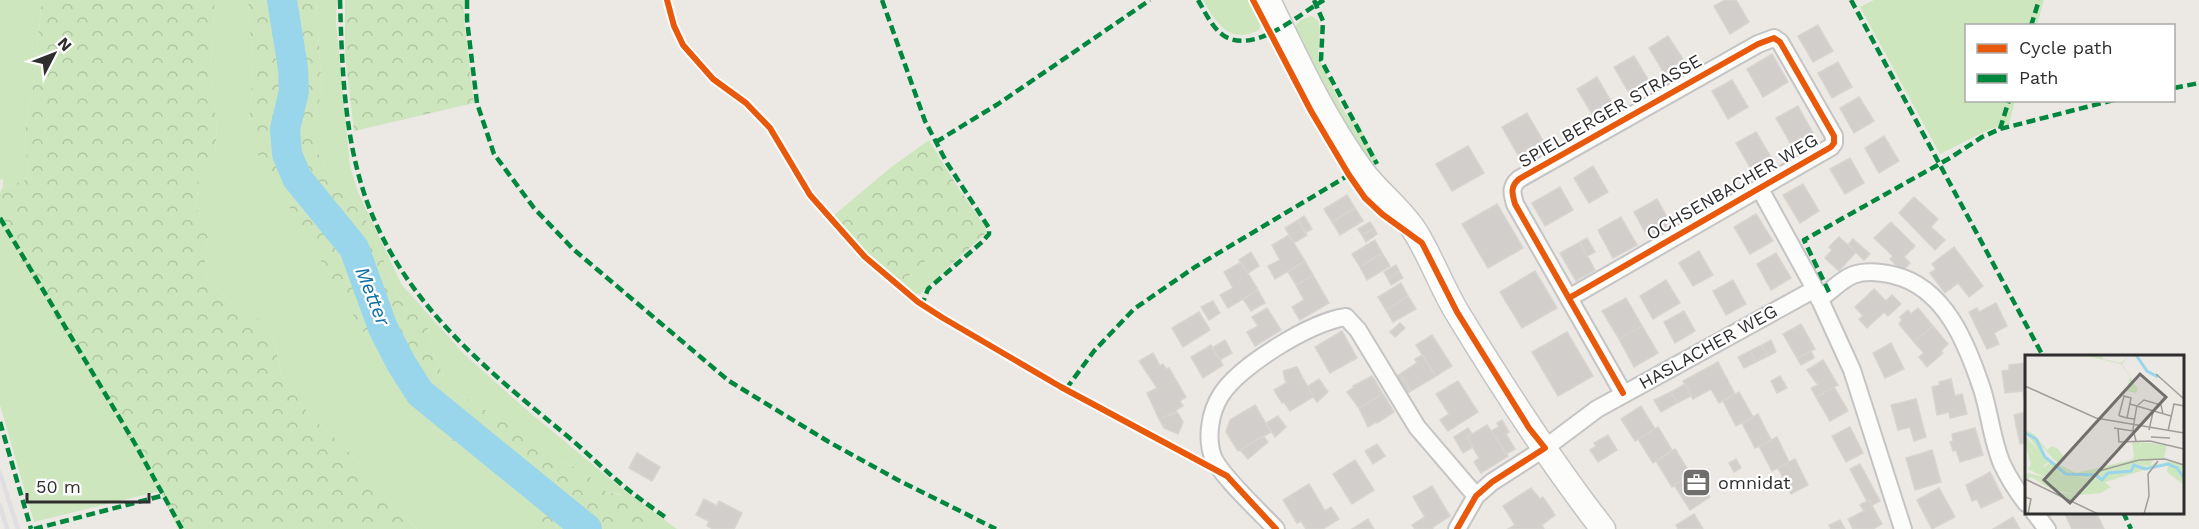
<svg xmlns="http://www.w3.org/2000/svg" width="2199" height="529" viewBox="0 0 2199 529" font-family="'Work Sans',sans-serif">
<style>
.green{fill:#cee6be}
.forest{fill:url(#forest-crowns)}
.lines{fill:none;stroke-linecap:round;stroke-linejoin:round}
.river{stroke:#99d6ec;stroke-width:30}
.building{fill:#d1cecb;stroke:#d7d4d0;stroke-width:1.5}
.minor-casing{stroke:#c5c4c5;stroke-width:20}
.secondary-casing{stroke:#c5c4c5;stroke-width:27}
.minor{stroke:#fcfcfb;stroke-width:16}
.secondary{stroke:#fcfcfb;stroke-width:24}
.rail{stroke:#dfdfe1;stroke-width:4.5}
.quiet{stroke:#00873e;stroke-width:4.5;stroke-dasharray:9 4.5;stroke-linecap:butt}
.cycleway-casing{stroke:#fff;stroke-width:10}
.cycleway{stroke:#e8590c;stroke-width:6}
.labels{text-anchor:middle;stroke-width:4.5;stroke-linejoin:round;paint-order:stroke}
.street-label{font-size:18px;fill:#2e2e2e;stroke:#fff}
.poi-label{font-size:18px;fill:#2e2e2e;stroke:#fff;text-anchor:start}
.water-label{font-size:20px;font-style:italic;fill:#0d6fa3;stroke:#fff}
.inset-river{fill:none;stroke:#99d6ec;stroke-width:3}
.inset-road{fill:none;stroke:#a09e9b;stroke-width:1.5}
.view{fill:#706f6e;fill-opacity:0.15;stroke:#706f6e;stroke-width:3}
.inset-edge{fill:none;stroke:#2e2e2e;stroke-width:3}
</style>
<defs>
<pattern id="forest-crowns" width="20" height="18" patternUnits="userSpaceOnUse" patternTransform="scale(1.5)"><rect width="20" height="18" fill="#cee6be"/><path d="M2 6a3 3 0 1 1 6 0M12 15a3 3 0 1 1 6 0" fill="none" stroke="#b1c6a4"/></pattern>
</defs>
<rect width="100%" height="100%" fill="#ece8e4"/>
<path class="green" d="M 0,0 L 42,0 C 39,26 37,53 34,79 C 30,114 19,134 30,171 L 24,181 L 3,187 L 3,179 L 0,180 Z
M 215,0 L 248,0 L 253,71 L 249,122 L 349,306 L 382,363 L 434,428 L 513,481 L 531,491 L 544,524 L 555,524 L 558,529 L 417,529 L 394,507 L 343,445 L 311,417 L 282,377 L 272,334 L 251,311 L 228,300 L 207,280 L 205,260 L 208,234 L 196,206 L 199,180 L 215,154 L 217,127 L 210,69 Z
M 316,0 L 337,0 L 336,21 L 350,166 L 358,192 L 402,285 L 464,354 L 528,411 L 620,487 L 677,529 L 649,529 L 652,520 L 620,494 L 607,493 L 599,483 L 576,468 L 548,455 L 523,433 L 459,394 L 445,379 L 434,355 L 427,326 L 399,297 L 368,223 L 326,168 L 312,141 L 312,122 L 322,93 Z
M 1203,0 L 1249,0 L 1261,24 L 1259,30 C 1230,45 1216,23 1203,0 Z
M 1874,0 L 2044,0 L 2037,25 L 1966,26 L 1966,100 L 2015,101 L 2009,124 L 1990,129 L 1940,154 L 1860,7 Z
M 1311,16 L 1318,20 L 1320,29 L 1318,59 L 1322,64 L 1340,104 L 1349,119 C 1362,121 1361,131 1366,141 C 1370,148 1375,155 1379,162 L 1370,168 L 1295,30 L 1295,26 L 1301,20 Z
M 0,226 L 9,239 L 160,491 L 34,522 L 0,405 Z
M 939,255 L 946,261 L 954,262 L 920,294 L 915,294 L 894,277 L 901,280 C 916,272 922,257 939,255 Z"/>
<path class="forest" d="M 42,0 L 215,0 L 210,69 L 217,127 L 215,155 L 199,180 L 196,206 L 208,234 L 205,260 L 207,280 L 228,300 L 251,311 L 272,334 L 282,377 L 311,417 L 343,445 L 394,507 L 417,529 L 178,529 L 160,491 L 0,226 L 0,192 L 3,187 L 24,181 L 30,171 C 19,134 30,114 34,79 C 37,53 39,26 42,0 Z
M 248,0 L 316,0 L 322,93 L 312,122 L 312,141 L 326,168 L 368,223 L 399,297 L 427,326 L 434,355 L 445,379 L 459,394 L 523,433 L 548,455 L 576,468 L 599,483 L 607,493 C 626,494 644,503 653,520 L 649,529 L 558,529 L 555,524 L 544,524 L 538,518 L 538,505 L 531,491 L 513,481 L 434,428 L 412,407 L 382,363 L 258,155 L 249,122 L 253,71 Z
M 345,0 L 464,0 L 464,20 L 474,103 L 354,131 L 345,55 Z
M 929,140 L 955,183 L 986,228 L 985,234 L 954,262 L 946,261 L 939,256 C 922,257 916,274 901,280 L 894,277 L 860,246 L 833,216 L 890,168 Z"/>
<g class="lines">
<path class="river" d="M 282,0 L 293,68 L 294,91 L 285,129 L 287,154 L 297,178 L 354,248 L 383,328 L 401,363 L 420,393 L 587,529"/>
</g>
<path class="building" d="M 1725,0 L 1736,0 L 1749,22 L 1730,34 L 1714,6 Z
M 1818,25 L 1833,51 L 1813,62 L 1798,36 Z
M 1668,36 L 1684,61 L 1664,73 L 1649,48 Z
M 1772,54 L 1788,82 L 1763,97 L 1747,69 Z
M 1634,56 L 1649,81 L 1629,93 L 1614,67 Z
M 1838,62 L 1852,87 L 1832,98 L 1818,73 Z
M 1597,77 L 1612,103 L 1592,114 L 1577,89 Z
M 1732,80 L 1748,107 L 1728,119 L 1712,91 Z
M 1859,97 L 1874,121 L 1854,133 L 1840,108 Z
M 1798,106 L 1813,133 L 1792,146 L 1776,118 Z
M 1527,113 L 1543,141 L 1518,155 L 1502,127 Z
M 1756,132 L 1772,159 L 1752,171 L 1736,143 Z
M 1884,136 L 1899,161 L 1879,173 L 1865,148 Z
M 1468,146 L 1484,173 L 1452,191 L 1436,164 Z
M 1850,158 L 1864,183 L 1845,194 L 1830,169 Z
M 1593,166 L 1608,192 L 1589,203 L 1574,178 Z
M 1803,184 L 1819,211 L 1800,223 L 1783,195 Z
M 1560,187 L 1573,210 L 1545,226 L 1532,203 Z
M 1347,195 L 1355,208 L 1332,222 L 1324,209 Z
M 1914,197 L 1938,219 L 1931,227 L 1945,240 L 1935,250 L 1899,213 Z
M 1657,199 L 1671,224 L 1648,237 L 1634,212 Z
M 1497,204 L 1523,248 L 1488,268 L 1462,224 Z
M 1355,208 L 1363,221 L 1340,235 L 1332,222 Z
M 1756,214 L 1773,241 L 1750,254 L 1734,227 Z
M 1304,216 L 1312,229 L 1305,233 L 1298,220 Z
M 1621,217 L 1637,245 L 1613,258 L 1598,230 Z
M 1298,220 L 1307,235 L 1294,243 L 1285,228 Z
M 1370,222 L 1374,228 L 1362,235 L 1358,229 Z
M 1891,222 L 1915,246 L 1904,257 L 1910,263 L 1902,271 L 1890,259 L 1893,256 L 1874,238 Z
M 1374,228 L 1377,234 L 1366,242 L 1362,235 Z
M 1289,235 L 1305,261 L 1275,279 L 1268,266 L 1280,260 L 1272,245 Z
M 1839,237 L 1856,252 L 1839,271 L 1825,258 L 1832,250 L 1829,247 Z
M 1587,238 L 1595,252 L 1587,256 L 1580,242 Z
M 1853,239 L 1870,254 L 1864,260 L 1848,245 Z
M 1375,240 L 1382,253 L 1360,267 L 1352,254 Z
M 1580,242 L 1595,270 L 1576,281 L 1560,253 Z
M 1954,247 L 1983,286 L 1969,297 L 1958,283 L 1945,293 L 1930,273 L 1936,269 L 1932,264 Z
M 1699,251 L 1713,275 L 1693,286 L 1679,263 Z
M 1251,252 L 1259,266 L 1248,273 L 1239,260 Z
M 1382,253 L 1390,266 L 1367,280 L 1360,267 Z
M 1776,253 L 1791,278 L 1771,290 L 1757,264 Z
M 1305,261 L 1313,275 L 1296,285 L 1288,272 Z
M 1241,262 L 1258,290 L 1228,308 L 1220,295 L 1233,288 L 1224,272 Z
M 1396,265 L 1399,271 L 1388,279 L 1384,272 Z
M 1399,271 L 1403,278 L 1391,285 L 1388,279 Z
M 1535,271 L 1557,308 L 1522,328 L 1500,292 Z
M 1313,275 L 1329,303 L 1300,320 L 1292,307 L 1304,300 L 1296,285 Z
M 1666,280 L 1680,303 L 1653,319 L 1640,296 Z
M 1733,280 L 1746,304 L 1726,315 L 1713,291 Z
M 1401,283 L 1408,296 L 1386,310 L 1378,297 Z
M 1874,289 L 1886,301 L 1892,295 L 1901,304 L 1888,316 L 1884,312 L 1867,328 L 1859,319 L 1863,316 L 1855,307 Z
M 1258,290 L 1265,303 L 1251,311 L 1243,299 Z
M 1408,296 L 1416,309 L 1393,322 L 1386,310 Z
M 1626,298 L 1642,326 L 1619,339 L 1602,311 Z
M 1213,301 L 1220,313 L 1209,320 L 1201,307 Z
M 1996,303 L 2007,326 L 1994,333 L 1999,344 L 1987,349 L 1969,312 L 1977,308 L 1979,312 Z
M 1267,308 L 1281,330 L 1255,346 L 1247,332 L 1258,326 L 1252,317 Z
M 1918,308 L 1933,326 L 1914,342 L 1899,324 L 1902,320 L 1900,317 L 1908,310 L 1911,314 Z
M 1684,311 L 1695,331 L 1675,343 L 1664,322 Z
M 1199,312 L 1210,330 L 1183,347 L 1172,328 Z
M 1400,323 L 1405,328 L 1395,337 L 1390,332 Z
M 1801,324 L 1815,349 L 1797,358 L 1783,334 Z
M 1642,326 L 1658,353 L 1634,367 L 1619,339 Z
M 1933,326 L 1948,344 L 1941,351 L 1943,353 L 1927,367 L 1919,357 L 1924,353 L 1914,342 Z
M 1342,331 L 1357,358 L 1330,373 L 1315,347 Z
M 1567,332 L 1593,376 L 1558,396 L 1532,352 Z
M 1432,335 L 1452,366 L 1436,376 L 1416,345 Z
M 1225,340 L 1232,353 L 1220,360 L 1212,348 Z
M 1771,340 L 1776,352 L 1768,356 L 1762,345 Z
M 1891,343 L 1904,369 L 1885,378 L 1873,353 Z
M 1211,345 L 1223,365 L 1203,378 L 1191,357 Z
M 1762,345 L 1768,356 L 1756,362 L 1750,351 Z
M 1750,351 L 1756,362 L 1744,368 L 1738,357 Z
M 1811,351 L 1814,358 L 1801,365 L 1797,358 Z
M 1153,353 L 1160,366 L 1163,364 L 1166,369 L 1169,368 L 1186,397 L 1180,401 L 1183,406 L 1176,410 L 1177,412 L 1159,419 L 1147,393 L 1157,388 L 1139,361 Z
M 1422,355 L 1436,376 L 1411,391 L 1400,374 L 1417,363 L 1415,359 Z
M 1823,360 L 1838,385 L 1816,397 L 1811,388 L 1818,385 L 1807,370 Z
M 1718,362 L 1735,394 L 1719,403 L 1711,389 L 1693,399 L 1683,381 Z
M 2025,363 L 2026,399 L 2024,400 L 2023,391 L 2005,393 L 2002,371 L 2009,370 L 2009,365 Z
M 1297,367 L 1313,397 L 1290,411 L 1284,402 L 1282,403 L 1274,390 L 1286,383 L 1283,371 Z
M 1400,374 L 1411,391 L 1404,395 L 1393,378 Z
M 1372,376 L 1383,394 L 1359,408 L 1347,392 L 1354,387 L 1353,386 Z
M 1780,376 L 1787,388 L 1777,393 L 1771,381 Z
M 1319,379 L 1328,392 L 1317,402 L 1307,387 Z
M 1951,379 L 1955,396 L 1962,394 L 1967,414 L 1950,418 L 1949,412 L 1937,415 L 1932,387 L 1940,385 L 1939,382 Z
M 1458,381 L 1478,412 L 1448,431 L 1440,420 L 1449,414 L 1436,394 Z
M 1685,384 L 1691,396 L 1677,403 L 1671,392 Z
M 1834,387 L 1848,411 L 1830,421 L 1816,397 Z
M 1671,392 L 1677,403 L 1661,412 L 1654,400 Z
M 1739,392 L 1753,417 L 1736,426 L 1723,401 Z
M 1383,394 L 1394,412 L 1377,423 L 1376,422 L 1368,427 L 1359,408 Z
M 1916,399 L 1926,437 L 1914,441 L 1910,427 L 1898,430 L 1891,405 Z
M 1255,405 L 1271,432 L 1238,451 L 1226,432 L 1230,420 Z
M 1641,406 L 1655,429 L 1635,441 L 1621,419 Z
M 1177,412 L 1183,422 L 1178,434 L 1164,428 L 1159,419 Z
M 2026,412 L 2026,443 L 2020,444 L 2014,415 Z
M 1758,414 L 1771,440 L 1755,448 L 1742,423 Z
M 1278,416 L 1286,427 L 1275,437 L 1266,423 Z
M 1502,420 L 1509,432 L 1506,434 L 1515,449 L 1506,454 L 1491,431 L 1499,427 L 1497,423 Z
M 1487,425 L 1508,456 L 1481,473 L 1474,462 L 1479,458 L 1467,437 Z
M 1658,427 L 1672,450 L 1653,463 L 1638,439 Z
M 1850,427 L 1863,453 L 1846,462 L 1832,436 Z
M 1468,428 L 1472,434 L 1467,437 L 1473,447 L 1463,453 L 1454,437 Z
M 1975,428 L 1983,455 L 1960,462 L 1956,450 L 1953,451 L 1950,442 L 1953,441 L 1952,434 Z
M 1608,435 L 1617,450 L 1598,462 L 1590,450 L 1596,446 L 1594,443 Z
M 1263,436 L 1268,442 L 1248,459 L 1240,450 Z
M 1777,437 L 1789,462 L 1772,471 L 1759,446 Z
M 1377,444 L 1385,456 L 1373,464 L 1365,451 Z
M 1675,449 L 1691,475 L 1672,487 L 1656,461 Z
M 1932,450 L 1941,482 L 1915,490 L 1906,458 Z
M 637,453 L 660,467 L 652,481 L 629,468 Z
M 1736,459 L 1741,468 L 1734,472 L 1729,463 Z
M 1795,459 L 1808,485 L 1791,494 L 1778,468 Z
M 1355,460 L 1374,490 L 1352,504 L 1333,474 Z
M 1860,464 L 1880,501 L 1872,505 L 1869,500 L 1867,501 L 1850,469 Z
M 1695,472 L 1710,497 L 1690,510 L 1674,485 Z
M 1990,472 L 2003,498 L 1981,508 L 1977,499 L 1972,501 L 1966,485 Z
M 1309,484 L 1325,511 L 1331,507 L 1339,519 L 1323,529 L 1306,529 L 1301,521 L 1297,523 L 1283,500 Z
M 1432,486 L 1450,516 L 1433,527 L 1433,529 L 1415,529 L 1412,525 L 1425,517 L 1413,497 Z
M 1531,488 L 1540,499 L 1543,497 L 1555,515 L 1542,525 L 1544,529 L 1508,529 L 1515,525 L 1503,506 Z
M 1939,488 L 1955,517 L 1932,529 L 1917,500 Z
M 704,499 L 717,506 L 719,501 L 742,513 L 734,529 L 713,529 L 707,526 L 709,521 L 696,515 Z
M 1869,500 L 1882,524 L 1873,529 L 1853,529 L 1848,519 L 1864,511 L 1860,505 Z
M 2064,512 L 2096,512 L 2104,529 L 2072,529 Z
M 1694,514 L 1703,529 L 1678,529 L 1676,525 Z
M 2013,517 L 2020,529 L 1993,529 Z
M 1368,519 L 1374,529 L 1352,529 Z
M 1840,520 L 1845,529 L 1831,529 L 1829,525 Z"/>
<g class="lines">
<defs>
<path id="minor" d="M 1760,189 L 1815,289 L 1852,370 L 1903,529
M 1569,298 L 1831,147 L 1834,143 L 1834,136 L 1780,42 L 1774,38 L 1758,44 L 1519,179 C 1510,187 1512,193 1515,204 L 1623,393
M 1819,299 C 1831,292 1840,280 1853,275 C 1866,270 1880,272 1893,275 C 1945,287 1967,344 1982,389 C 1990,414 1992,441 2002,464 C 2009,479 2017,491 2026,503
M 2034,512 L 2047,529
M 1276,529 C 1261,513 1220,475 1213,457 C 1206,438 1210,412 1221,395 C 1239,366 1312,321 1346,317 L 1358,330 L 1417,427 L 1476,496
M 1457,529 L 1476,496 L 1492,482 L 1545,448 L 1597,409 L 1815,289"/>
<path id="secondary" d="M 1268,0 C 1296,58 1324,119 1362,171 C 1378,193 1402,210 1416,233 C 1432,259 1442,288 1458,314 C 1503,388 1550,461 1603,529"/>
</defs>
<use href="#minor" class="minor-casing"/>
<use href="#secondary" class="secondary-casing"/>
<use href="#minor" class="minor"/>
<use href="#secondary" class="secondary"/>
<path class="rail" d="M 0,473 L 18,529
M 0,505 L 7,529"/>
<path class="quiet" d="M 340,0 C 342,68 344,142 369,207 C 408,307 486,369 566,435 C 588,453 608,474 631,492 C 643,501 655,510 668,519
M 467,0 L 467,20 L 477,103 L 494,154 L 534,208 L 573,249 L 729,381 L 829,442 L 898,480 L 996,529
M 882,0 L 925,121 L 947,163 L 989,228 L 989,234 L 982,242 L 928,289 L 922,305
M 1198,0 C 1205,12 1213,30 1226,37 C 1257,53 1299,14 1324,0
M 1314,0 L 1323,21 L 1321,60 L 1377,164
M 1851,0 L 2043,356
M 2031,26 L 2039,0
M 2174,88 L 2199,83
M 2000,129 L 2009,100
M 936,142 L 998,104 L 1150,0
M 0,218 L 134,442 L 182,529
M 1829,292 L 1804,240 L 1950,158 L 1982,137 L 2000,129 L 2114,100
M 1066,389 L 1094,351 L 1134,309 L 1195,267 L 1349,175
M 0,422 L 31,529
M 2123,512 L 2131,529
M 34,529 L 165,495"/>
<defs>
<path id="cycleway" d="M 667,0 L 674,26 L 683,45 L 713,79 L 746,103 L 770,128 L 810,195 L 865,257 L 918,302 L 943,318 L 1061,387 L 1227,476 L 1276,529
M 1253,0 L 1311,111 L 1349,175 L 1365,198 L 1382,214 L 1422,243 L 1457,312 L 1529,428 L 1545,448 L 1492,482 L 1476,496 L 1457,529
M 1569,298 L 1831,147 L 1834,143 L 1834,136 L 1780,42 L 1774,38 L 1758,44 L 1519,179 C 1510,187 1512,193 1515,204 L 1623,393"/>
</defs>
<use href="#cycleway" class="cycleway-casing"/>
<use href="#cycleway" class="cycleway"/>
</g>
<defs>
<symbol id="office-square" viewBox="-11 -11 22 22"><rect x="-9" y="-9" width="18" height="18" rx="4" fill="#706f6e" stroke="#fff"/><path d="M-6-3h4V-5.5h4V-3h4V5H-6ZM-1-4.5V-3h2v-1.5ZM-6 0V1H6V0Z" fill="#fff"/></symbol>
</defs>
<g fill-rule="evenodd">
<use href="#office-square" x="1680" y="466" width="33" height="33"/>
</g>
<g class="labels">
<g class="street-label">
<text transform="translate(1610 111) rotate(-30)" y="6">SPIELBERGER STRASSE</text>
<text transform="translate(1732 187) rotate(-30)" y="6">OCHSENBACHER WEG</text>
<text transform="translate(1708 347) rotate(-29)" y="6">HASLACHER WEG</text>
</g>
<g class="poi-label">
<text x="1718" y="489">omnidat</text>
</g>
<g class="water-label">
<text transform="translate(373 296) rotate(68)" y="7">Metter</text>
</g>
</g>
<g transform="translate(2025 355)">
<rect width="159" height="159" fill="#ece8e4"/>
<path d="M 58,0 L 78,0 L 78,4 L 96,8 L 104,0 L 97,9 L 113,34 L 111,38 L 101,36 L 105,22 L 96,9 ZM 0,74 L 10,80 L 22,95 L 27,91 L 33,94 L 39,102 L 34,109 L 51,118 L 106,105 L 109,102 L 107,87 L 115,86 L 115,92 L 116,87 L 142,90 L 139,103 L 128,105 L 125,111 L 111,109 L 104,114 L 82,116 L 77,124 L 74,118 L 57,120 L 40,116 ZM 0,81 L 36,119 L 70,124 L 66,128 L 42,128 L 24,107 L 18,111 L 0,89 ZM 146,106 L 159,110 L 159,130 L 142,117 L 143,111 L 132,110 ZM 3,118 L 21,123 L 29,131 L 27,135 L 6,122 L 3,124 L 27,137 L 50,139 L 46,147 L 36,143 L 0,123 Z" fill="#cee6be"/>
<path d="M 0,76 L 10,82 L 21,101 L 40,116 L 57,120 L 73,116 L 77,124 L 82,116 L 104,114 L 110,108 L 123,112 L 133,106 L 132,111 L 80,127 L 85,132 L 92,128 L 76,138 L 55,140 L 29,135 L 21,123 L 3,114 L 6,109 L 0,89 L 19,112 L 26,107 L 19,104 ZM 28,111 L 38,120 L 71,123 L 66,128 L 42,128 Z" fill="#cee6be" fill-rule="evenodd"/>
<path class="inset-river" d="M 111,0 L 122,16 L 133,22M 0,78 L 11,84 L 20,102 L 41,119 L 71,120 L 77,125 L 83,118 L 106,116 L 109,110 L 120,114 L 143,109 L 152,113 L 159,123"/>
<path class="inset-road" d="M 131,19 L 159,44M 0,31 L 71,63 L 159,78M 105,49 L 146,61M 113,50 L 119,45 L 136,50 L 138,59M 102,63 L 106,43 L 99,41 L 94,60 L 95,61 L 102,63 L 109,64M 89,73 L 108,76M 93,74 L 94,87 L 125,86 L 159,94M 124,75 L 128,57M 143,76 L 149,49 L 159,51M 126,82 L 145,83M 111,86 L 108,74 L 112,50M 74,116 L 114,105 L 140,104 L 159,110M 0,124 L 73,159M 0,142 L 6,144 L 3,159M 119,159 L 124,141 L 123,119 L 133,106"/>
<path class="view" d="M 115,19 L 141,42 L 45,148 L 19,125 Z"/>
<rect width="159" height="159" class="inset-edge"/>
</g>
<rect x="1965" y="24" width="210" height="78" fill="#ffffff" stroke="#ababab" stroke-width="1.5"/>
<rect x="1977" y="44" width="30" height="9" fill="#e8590c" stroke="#ababab" stroke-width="1.5"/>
<text x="2019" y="54" font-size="18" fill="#2e2e2e">Cycle path</text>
<rect x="1977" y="74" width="30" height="9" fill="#00873e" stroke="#ababab" stroke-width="1.5"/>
<text x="2019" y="84" font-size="18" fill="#2e2e2e">Path</text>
<g transform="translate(54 54) rotate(48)" stroke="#ffffff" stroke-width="4.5" paint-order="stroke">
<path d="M0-4.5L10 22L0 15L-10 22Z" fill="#2e2e2e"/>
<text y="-9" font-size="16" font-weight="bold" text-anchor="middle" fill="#2e2e2e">N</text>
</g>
<path d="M27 493v9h122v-9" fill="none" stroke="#2e2e2e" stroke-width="3"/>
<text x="36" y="493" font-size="18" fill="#2e2e2e" stroke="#ffffff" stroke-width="4.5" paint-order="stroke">50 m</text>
</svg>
